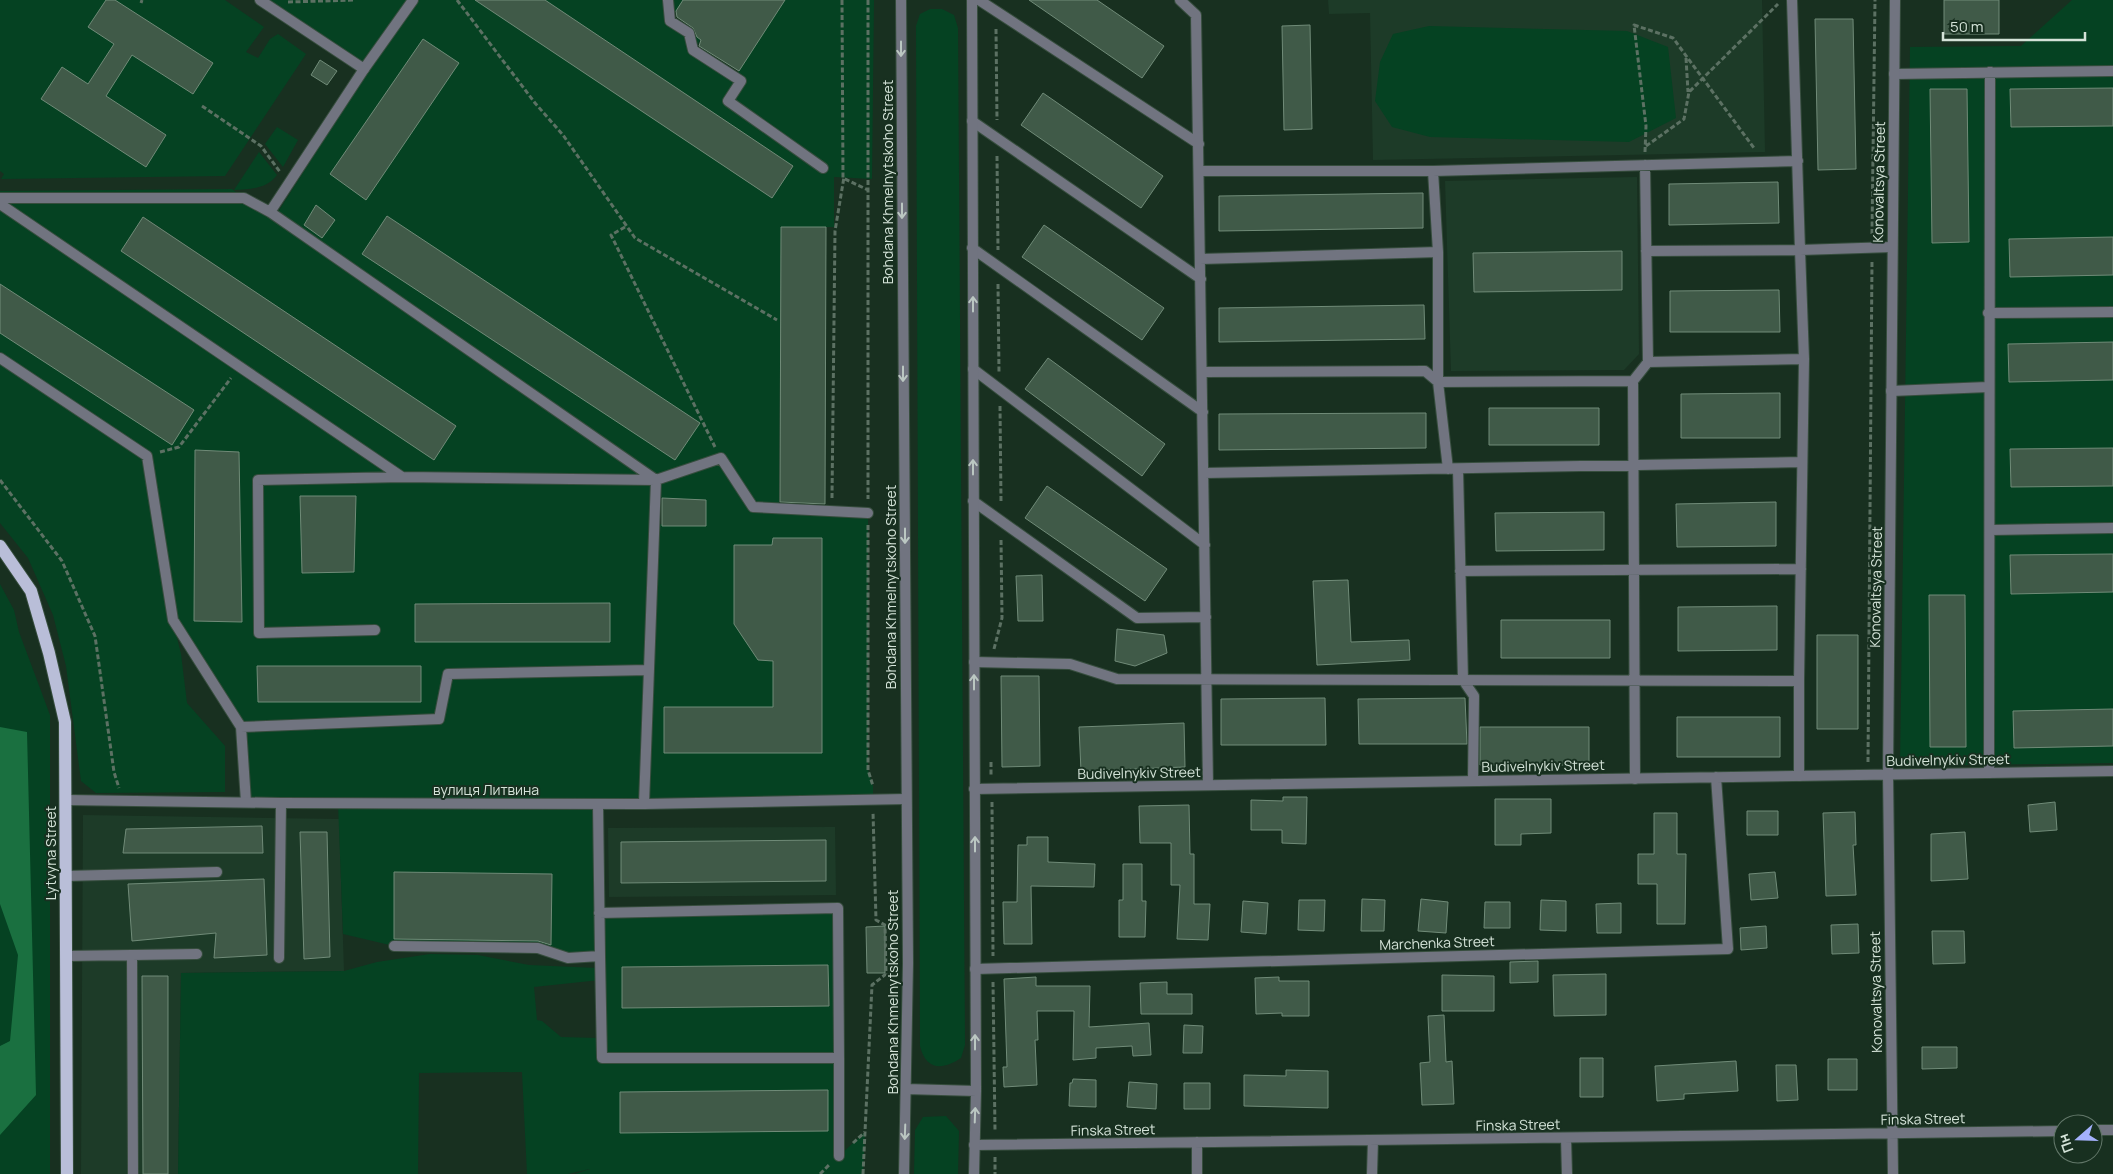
<svg xmlns="http://www.w3.org/2000/svg" width="2113" height="1174" viewBox="0 0 2113 1174" font-family="Manrope,sans-serif">
<style>
.built{fill:#1d3b28}
.green{fill:#054222;fill-rule:evenodd}
.forest{fill:#1a7040}
.building{fill:#405a48;stroke:#708b78}
.lines{fill:none;stroke-linecap:round;stroke-linejoin:round}
.service-casing{stroke:#364d3d;stroke-width:12}
.minor-casing{stroke:#364d3d;stroke-width:12}
.tertiary-casing{stroke:#364d3d;stroke-width:12}
.primary-casing{stroke:#364d3d;stroke-width:14}
.path{stroke:#5c7163;stroke-width:3;stroke-dasharray:5 2.5;stroke-linecap:butt}
.service{stroke:#717480;stroke-width:10}
.minor{stroke:#717480;stroke-width:10}
.tertiary{stroke:#717480;stroke-width:10}
.primary{stroke:#b9bed8;stroke-width:12}
.oneway{stroke:#bbc7c2}
.labels{text-anchor:middle;stroke-width:4;stroke-linejoin:round;paint-order:stroke}
.street-label{font-size:14px;fill:#d4e3d8;stroke:#183020}
</style>
<rect width="100%" height="100%" fill="#183020"/>
<path class="built" d="M 1328,0 L 1762,0 L 1765,152 L 1373,160 L 1370,13 L 1329,14 Z
M 1637,177 L 1639,354 L 1624,370 L 1451,371 L 1445,181 Z
M 83,815 L 339,819 L 344,971 L 181,973 L 178,1174 L 81,1174 Z
M 835,827 L 836,895 L 609,897 L 608,828 Z"/>
<path class="green" d="M 0,0 L 106,0 L 89,27 L 114,44 L 88,84 L 146,166 L 166,135 L 106,96 L 132,55 L 193,94 L 213,63 L 115,0 L 225,0 L 264,27 L 246,52 L 258,58 L 270,39 L 278,34 L 306,54 L 225,176 L 1,179 L 4,174 L 0,171 Z
M 260,0 L 411,0 L 364,69 Z
M 413,0 L 475,0 L 772,198 L 793,166 L 545,0 L 683,0 L 671,19 L 701,39 L 695,49 L 736,75 L 785,0 L 874,0 L 872,179 L 834,177 L 834,227 L 781,227 L 779,507 L 868,509 L 868,770 L 873,786 L 873,801 L 598,804 L 599,913 L 838,908 L 839,1156 L 865,1132 L 863,1174 L 575,1174 L 590,1169 L 568,1174 L 527,1174 L 522,1072 L 419,1073 L 418,1174 L 178,1174 L 181,973 L 344,971 L 377,962 L 430,954 L 478,955 L 529,965 L 597,968 L 599,956 L 394,946 L 343,934 L 338,803 L 246,802 L 241,727 L 173,622 L 181,654 L 187,703 L 225,746 L 225,792 L 96,793 L 81,781 L 66,666 L 53,615 L 28,558 L 0,523 L 0,333 L 172,444 L 0,285 L 0,191 L 232,189 L 244,198 L 276,215 ZM 144,217 L 456,426 L 434,459 L 121,251 ZM 195,450 L 239,452 L 241,622 L 194,621 ZM 661,479 L 661,498 L 706,500 L 706,526 L 655,524 ZM 773,538 L 822,538 L 821,753 L 664,753 L 664,707 L 773,707 L 773,661 L 758,660 ZM 610,603 L 610,642 L 415,642 L 416,604 ZM 420,666 L 420,702 L 258,702 L 257,667 ZM 828,965 L 830,1006 L 622,1008 L 622,967 ZM 600,980 L 597,1038 L 561,1037 L 542,1021 L 537,1020 L 534,987 Z
M 2072,0 L 2113,0 L 2113,763 L 1900,766 L 1910,47 L 2021,46 Z
M 930,9 L 942,9 L 954,15 L 958,28 L 965,1045 L 961,1058 C 943,1070 926,1071 920,1046 L 916,26 L 920,14 Z
M 1429,26 L 1627,31 L 1668,47 L 1676,118 L 1629,142 L 1430,137 L 1392,127 L 1375,101 L 1380,62 L 1393,34 Z
M 277,127 L 298,140 L 283,167 L 265,144 Z
M 259,152 L 277,175 C 267,189 250,189 234,190 Z
M 0,584 L 14,610 L 19,632 L 50,715 L 50,1174 L 0,1174 Z
M 946,1116 L 959,1131 L 958,1174 L 914,1174 L 915,1130 L 923,1117 Z"/>
<path class="forest" d="M 0,727 L 27,732 L 36,1095 L 0,1135 L 0,1046 L 10,1041 L 18,955 L 0,904 Z"/>
<path class="building" d="M 106,0 L 115,0 L 213,63 L 193,94 L 132,55 L 106,96 L 166,135 L 146,167 L 41,99 L 62,67 L 88,84 L 114,44 L 88,27 Z
M 475,0 L 545,0 L 793,166 L 772,198 Z
M 683,0 L 785,0 L 739,71 L 699,46 L 701,40 L 697,37 L 693,28 L 677,17 L 676,11 Z
M 1029,0 L 1097,0 L 1164,46 L 1142,78 Z
M 1944,0 L 1999,0 L 1999,34 L 1944,34 Z
M 1815,19 L 1853,19 L 1856,169 L 1818,170 Z
M 1310,25 L 1312,129 L 1284,130 L 1282,26 Z
M 423,39 L 459,63 L 366,200 L 330,174 Z
M 320,60 L 337,71 L 327,85 L 311,75 Z
M 2113,88 L 2113,126 L 2011,127 L 2010,89 Z
M 1930,89 L 1967,89 L 1969,242 L 1932,243 Z
M 1043,93 L 1163,176 L 1141,208 L 1021,125 Z
M 1778,182 L 1779,223 L 1669,225 L 1669,184 Z
M 1423,193 L 1423,228 L 1219,231 L 1219,196 Z
M 316,205 L 335,220 L 322,238 L 304,225 Z
M 387,216 L 700,423 L 675,460 L 362,254 Z
M 143,217 L 456,426 L 434,460 L 121,251 Z
M 1044,225 L 1164,308 L 1142,340 L 1022,257 Z
M 781,227 L 826,227 L 825,504 L 780,502 Z
M 2113,237 L 2113,275 L 2010,277 L 2009,239 Z
M 1622,251 L 1622,290 L 1474,292 L 1473,253 Z
M 0,284 L 194,410 L 172,445 L 0,333 Z
M 1779,290 L 1780,332 L 1670,332 L 1670,291 Z
M 1424,305 L 1425,339 L 1219,342 L 1219,308 Z
M 2113,342 L 2113,380 L 2009,382 L 2008,344 Z
M 1048,358 L 1165,444 L 1142,476 L 1025,389 Z
M 1780,393 L 1780,438 L 1681,438 L 1681,394 Z
M 1489,408 L 1599,408 L 1599,445 L 1489,445 Z
M 1426,413 L 1426,448 L 1219,450 L 1219,414 Z
M 2113,448 L 2113,486 L 2011,487 L 2010,449 Z
M 195,450 L 239,452 L 242,622 L 194,621 Z
M 1047,486 L 1167,569 L 1145,601 L 1025,518 Z
M 300,496 L 356,496 L 354,572 L 302,573 Z
M 662,498 L 706,500 L 706,526 L 662,526 Z
M 1776,502 L 1776,546 L 1677,547 L 1676,504 Z
M 1604,512 L 1604,550 L 1496,551 L 1495,513 Z
M 773,538 L 822,538 L 822,753 L 664,753 L 664,707 L 773,707 L 773,661 L 758,660 L 734,624 L 734,545 L 772,545 Z
M 2113,554 L 2113,592 L 2011,594 L 2010,555 Z
M 1042,575 L 1043,621 L 1018,621 L 1016,576 Z
M 1348,580 L 1351,642 L 1409,640 L 1410,660 L 1317,665 L 1313,581 Z
M 1929,595 L 1965,595 L 1966,747 L 1930,747 Z
M 610,603 L 610,642 L 415,642 L 415,604 Z
M 1777,606 L 1777,650 L 1678,651 L 1678,607 Z
M 1501,620 L 1610,620 L 1610,658 L 1501,658 Z
M 1117,629 L 1164,635 L 1167,653 L 1135,666 L 1115,661 Z
M 1817,635 L 1858,635 L 1858,729 L 1817,729 Z
M 257,666 L 421,666 L 421,702 L 258,702 Z
M 1001,676 L 1039,676 L 1040,766 L 1002,767 Z
M 1325,698 L 1326,745 L 1221,745 L 1221,699 Z
M 1465,698 L 1467,744 L 1359,744 L 1358,699 Z
M 2113,709 L 2113,746 L 2014,748 L 2013,711 Z
M 1677,717 L 1780,717 L 1780,757 L 1677,757 Z
M 1184,723 L 1185,767 L 1081,771 L 1079,727 Z
M 1480,727 L 1589,727 L 1589,765 L 1480,765 Z
M 1283,797 L 1307,797 L 1306,844 L 1282,843 L 1282,830 L 1251,830 L 1251,800 L 1283,801 Z
M 1495,799 L 1551,799 L 1551,833 L 1521,834 L 1521,845 L 1495,845 Z
M 2055,802 L 2057,830 L 2030,832 L 2028,805 Z
M 1189,805 L 1190,854 L 1194,854 L 1194,904 L 1210,904 L 1208,940 L 1177,939 L 1180,885 L 1171,885 L 1171,843 L 1140,843 L 1139,806 Z
M 1747,811 L 1778,811 L 1778,835 L 1747,835 Z
M 1855,812 L 1856,845 L 1853,845 L 1856,895 L 1826,896 L 1823,813 Z
M 1654,813 L 1677,813 L 1677,854 L 1686,854 L 1685,924 L 1657,924 L 1657,884 L 1638,884 L 1638,854 L 1654,854 Z
M 262,826 L 263,853 L 123,853 L 126,829 Z
M 300,832 L 327,832 L 330,957 L 304,959 Z
M 1965,832 L 1968,879 L 1931,881 L 1931,834 Z
M 1027,837 L 1048,837 L 1048,862 L 1095,864 L 1094,887 L 1031,886 L 1032,944 L 1004,944 L 1003,902 L 1017,902 L 1018,845 L 1027,845 Z
M 826,840 L 826,881 L 621,883 L 621,842 Z
M 1123,864 L 1142,864 L 1142,901 L 1146,901 L 1145,937 L 1119,937 L 1119,900 L 1123,900 Z
M 394,872 L 552,874 L 551,945 L 538,941 L 394,939 Z
M 1775,872 L 1778,898 L 1751,900 L 1749,874 Z
M 264,879 L 267,955 L 214,958 L 216,933 L 132,941 L 128,884 Z
M 1362,899 L 1385,900 L 1384,931 L 1361,931 Z
M 1421,899 L 1448,902 L 1446,933 L 1418,931 Z
M 1299,900 L 1325,900 L 1324,931 L 1298,930 Z
M 1541,900 L 1566,901 L 1566,931 L 1540,930 Z
M 1243,901 L 1268,903 L 1266,934 L 1241,932 Z
M 1485,902 L 1510,902 L 1510,928 L 1484,928 Z
M 1621,903 L 1621,933 L 1597,933 L 1596,904 Z
M 1858,924 L 1859,953 L 1832,954 L 1831,925 Z
M 885,926 L 885,973 L 867,973 L 866,927 Z
M 1766,926 L 1767,948 L 1741,950 L 1740,928 Z
M 1932,931 L 1964,931 L 1965,963 L 1933,964 Z
M 1538,961 L 1538,982 L 1510,983 L 1510,962 Z
M 828,965 L 829,1006 L 622,1008 L 622,967 Z
M 1606,974 L 1606,1015 L 1554,1016 L 1553,975 Z
M 1442,975 L 1494,976 L 1494,1011 L 1442,1011 Z
M 142,976 L 168,976 L 168,1174 L 143,1174 Z
M 1036,977 L 1036,986 L 1090,986 L 1089,1027 L 1149,1023 L 1151,1055 L 1133,1056 L 1132,1046 L 1096,1048 L 1096,1058 L 1073,1060 L 1074,1011 L 1037,1011 L 1038,1040 L 1035,1040 L 1037,1085 L 1004,1087 L 1003,1067 L 1007,1067 L 1004,979 Z
M 1279,977 L 1279,981 L 1309,981 L 1309,1016 L 1282,1016 L 1282,1013 L 1256,1014 L 1255,978 Z
M 1167,982 L 1167,994 L 1192,994 L 1192,1014 L 1141,1014 L 1140,983 Z
M 1444,1015 L 1446,1062 L 1452,1061 L 1454,1104 L 1422,1105 L 1420,1063 L 1430,1062 L 1428,1016 Z
M 1184,1025 L 1203,1026 L 1202,1053 L 1183,1053 Z
M 1922,1047 L 1957,1047 L 1957,1068 L 1922,1069 Z
M 1580,1058 L 1603,1058 L 1603,1097 L 1580,1097 Z
M 1828,1059 L 1857,1059 L 1857,1090 L 1828,1090 Z
M 1736,1061 L 1738,1091 L 1684,1094 L 1684,1099 L 1657,1101 L 1655,1066 Z
M 1776,1065 L 1796,1065 L 1798,1100 L 1777,1101 Z
M 1286,1070 L 1328,1071 L 1328,1108 L 1244,1106 L 1244,1075 L 1286,1076 Z
M 1073,1079 L 1096,1080 L 1096,1107 L 1069,1106 L 1070,1083 L 1072,1083 Z
M 1129,1082 L 1157,1084 L 1156,1109 L 1127,1107 Z
M 1184,1083 L 1210,1083 L 1210,1109 L 1184,1109 Z
M 828,1090 L 828,1131 L 620,1133 L 620,1092 Z"/>
<g class="lines">
<defs>
<path id="service" d="M 668,0 L 670,21 L 689,33 L 693,50 L 741,81 L 728,101 L 823,168
M 979,0 L 1199,144
M 1180,0 L 1196,15 L 1208,785
M 1894,74 L 2113,71
M 972,121 L 1201,279
M 1645,165 L 1648,362
M 1199,171 L 1433,171 L 1438,252 L 1438,382
M 1433,171 L 1798,161
M 0,198 L 244,198 L 270,212 L 364,69
M 0,204 L 402,477 L 656,480 L 721,458 L 753,507 L 868,513
M 270,212 L 656,480
M 972,248 L 1203,412
M 1646,251 L 1800,250 L 1792,0
M 1200,259 L 1438,252
M 1988,313 L 2113,312
M 0,358 L 147,456 L 173,620 L 241,727 L 246,802
M 973,369 L 1205,545
M 1202,372 L 1425,371 L 1438,382
M 1891,391 L 1988,387
M 1448,469 L 1438,382 L 1633,381
M 1458,469 L 1463,680 L 1474,696 L 1473,781
M 1204,473 L 1802,462
M 973,501 L 1137,618 L 1206,617
M 1991,530 L 2113,528
M 1460,571 L 1801,569
M 375,630 L 259,633 L 258,480 L 402,477
M 974,662 L 1070,664 L 1117,679 L 1799,681 L 1799,776
M 1799,681 L 1804,359 L 1800,250 L 1892,247
M 241,727 L 439,719 L 448,674 L 649,670
M 1989,773 C 1991,539 1988,306 1990,72
M 1635,779 L 1633,381 L 1648,362 L 1804,359
M 644,804 L 656,480
M 66,876 L 217,872
M 599,913 L 838,908 L 839,1058 L 602,1058 L 600,956
M 394,946 L 538,948 L 568,958 L 600,956 L 598,804
M 132,955 L 133,1174
M 66,956 L 197,954
M 279,958 L 281,803
M 839,1156 L 839,1058"/>
<path id="minor" d="M 260,0 L 364,69 L 413,0
M 974,789 L 2113,771
M 66,800 L 281,803 L 644,804 L 906,799
M 975,969 L 1728,949 L 1716,777
M 2093,1130 L 2113,1130
M 1566,1138 L 1567,1174
M 974,1145 L 2063,1131
M 1197,1174 L 1197,1142
M 1372,1174 L 1373,1140
M 1893,1174 L 1888,774 L 1895,0"/>
<path id="tertiary" d="M 901,0 L 908,963 L 904,1174
M 972,0 L 976,1091 L 974,1174
M 906,1089 L 976,1091"/>
<path id="primary" d="M 0,546 L 31,591 L 49,653 L 65,722 L 67,1174"/>
</defs>
<use href="#service" class="service-casing"/>
<use href="#minor" class="minor-casing"/>
<use href="#tertiary" class="tertiary-casing"/>
<use href="#primary" class="primary-casing"/>
<path class="path" d="M 457,0 L 535,103 L 563,135 L 635,238 L 777,320
M 842,0 L 843,178 L 868,190
M 868,0 L 868,499
M 288,2 L 355,0
M 141,3 L 142,0
M 996,29 L 997,120
M 1686,58 L 1688,92
M 202,106 L 261,146 L 280,172
M 1646,146 L 1684,119 L 1689,92 L 1778,4
M 1645,152 L 1646,126 L 1634,25 L 1673,38 L 1754,148
M 997,156 L 998,250
M 625,227 L 611,235 L 715,447
M 1872,234 L 1875,0
M 998,284 L 999,372
M 1000,406 L 1001,502
M 160,452 L 179,447 L 231,378
M 0,480 L 62,561 L 95,636 L 114,772 L 119,788
M 832,498 L 835,231 L 844,177
M 868,525 L 868,770 L 873,786
M 994,649 L 1002,618 L 1001,539
M 991,762 L 991,776
M 1868,762 L 1872,261
M 992,802 L 993,956
M 993,982 L 995,1131
M 853,1143 L 865,1132
M 995,1157 L 995,1174
M 820,1174 L 830,1164
M 863,1174 L 872,985 L 886,974 L 885,925 L 876,920 L 873,812"/>
<use href="#service" class="service"/>
<use href="#minor" class="minor"/>
<use href="#tertiary" class="tertiary"/>
<use href="#primary" class="primary"/>
</g>
<defs><path id="oneway-shaft" d="M-6 0H5M1.5-3L5.5 0L1.5 3" fill="none" stroke-width="1.6" stroke-linecap="round" stroke-linejoin="round" transform="scale(1.25)"/></defs>
<g class="oneway">
<use href="#oneway-shaft" transform="translate(901 49) rotate(90)"/>
<use href="#oneway-shaft" transform="translate(902 211) rotate(90)"/>
<use href="#oneway-shaft" transform="translate(973 304) rotate(-90)"/>
<use href="#oneway-shaft" transform="translate(903 374) rotate(90)"/>
<use href="#oneway-shaft" transform="translate(973 467) rotate(-90)"/>
<use href="#oneway-shaft" transform="translate(905 536) rotate(90)"/>
<use href="#oneway-shaft" transform="translate(974 682) rotate(-90)"/>
<use href="#oneway-shaft" transform="translate(975 844) rotate(-90)"/>
<use href="#oneway-shaft" transform="translate(975 1042) rotate(-90)"/>
<use href="#oneway-shaft" transform="translate(975 1115) rotate(-88)"/>
<use href="#oneway-shaft" transform="translate(905 1132) rotate(92)"/>
</g>
<g class="labels">
<g class="street-label">
<text transform="translate(888 182) rotate(-90)" y="5">Bohdana Khmelnytskoho Street</text>
<text transform="translate(1879 182) rotate(-89)" y="5">Konovaltsya Street</text>
<text transform="translate(891 587) rotate(-90)" y="5">Bohdana Khmelnytskoho Street</text>
<text transform="translate(1876 587) rotate(-89)" y="5">Konovaltsya Street</text>
<text transform="translate(1948 760) rotate(-1)" y="5">Budivelnykiv Street</text>
<text transform="translate(1543 766) rotate(-1)" y="5">Budivelnykiv Street</text>
<text transform="translate(1139 773) rotate(-1)" y="5">Budivelnykiv Street</text>
<text x="486" y="795">вулиця Литвина</text>
<text transform="translate(51 853) rotate(-90)" y="5">Lytvyna Street</text>
<text transform="translate(1437 943) rotate(-2)" y="5">Marchenka Street</text>
<text transform="translate(893 992) rotate(-90)" y="5">Bohdana Khmelnytskoho Street</text>
<text transform="translate(1876 992) rotate(-91)" y="5">Konovaltsya Street</text>
<text transform="translate(1923 1119) rotate(-1)" y="5">Finska Street</text>
<text transform="translate(1518 1125) rotate(-1)" y="5">Finska Street</text>
<text transform="translate(1113 1130) rotate(-1)" y="5">Finska Street</text>
</g>
</g>
<g transform="translate(2078 1139) rotate(250)"><circle r="24" fill="#183020" stroke="#63786a"/>
<path d="M0-4L9 19L0 12L-9 19Z" fill="#a4b1fc"/>
<text y="-8" font-size="14" font-weight="bold" text-anchor="middle" fill="#d4e3d8">Пн</text>
</g>
<path d="M1943 32v8h142v-8" fill="none" stroke="#d4e3d8" stroke-width="2.5"/>
<text x="1950" y="32" font-size="15" fill="#d4e3d8" stroke="#183020" stroke-width="4" paint-order="stroke">50 m</text>
</svg>
